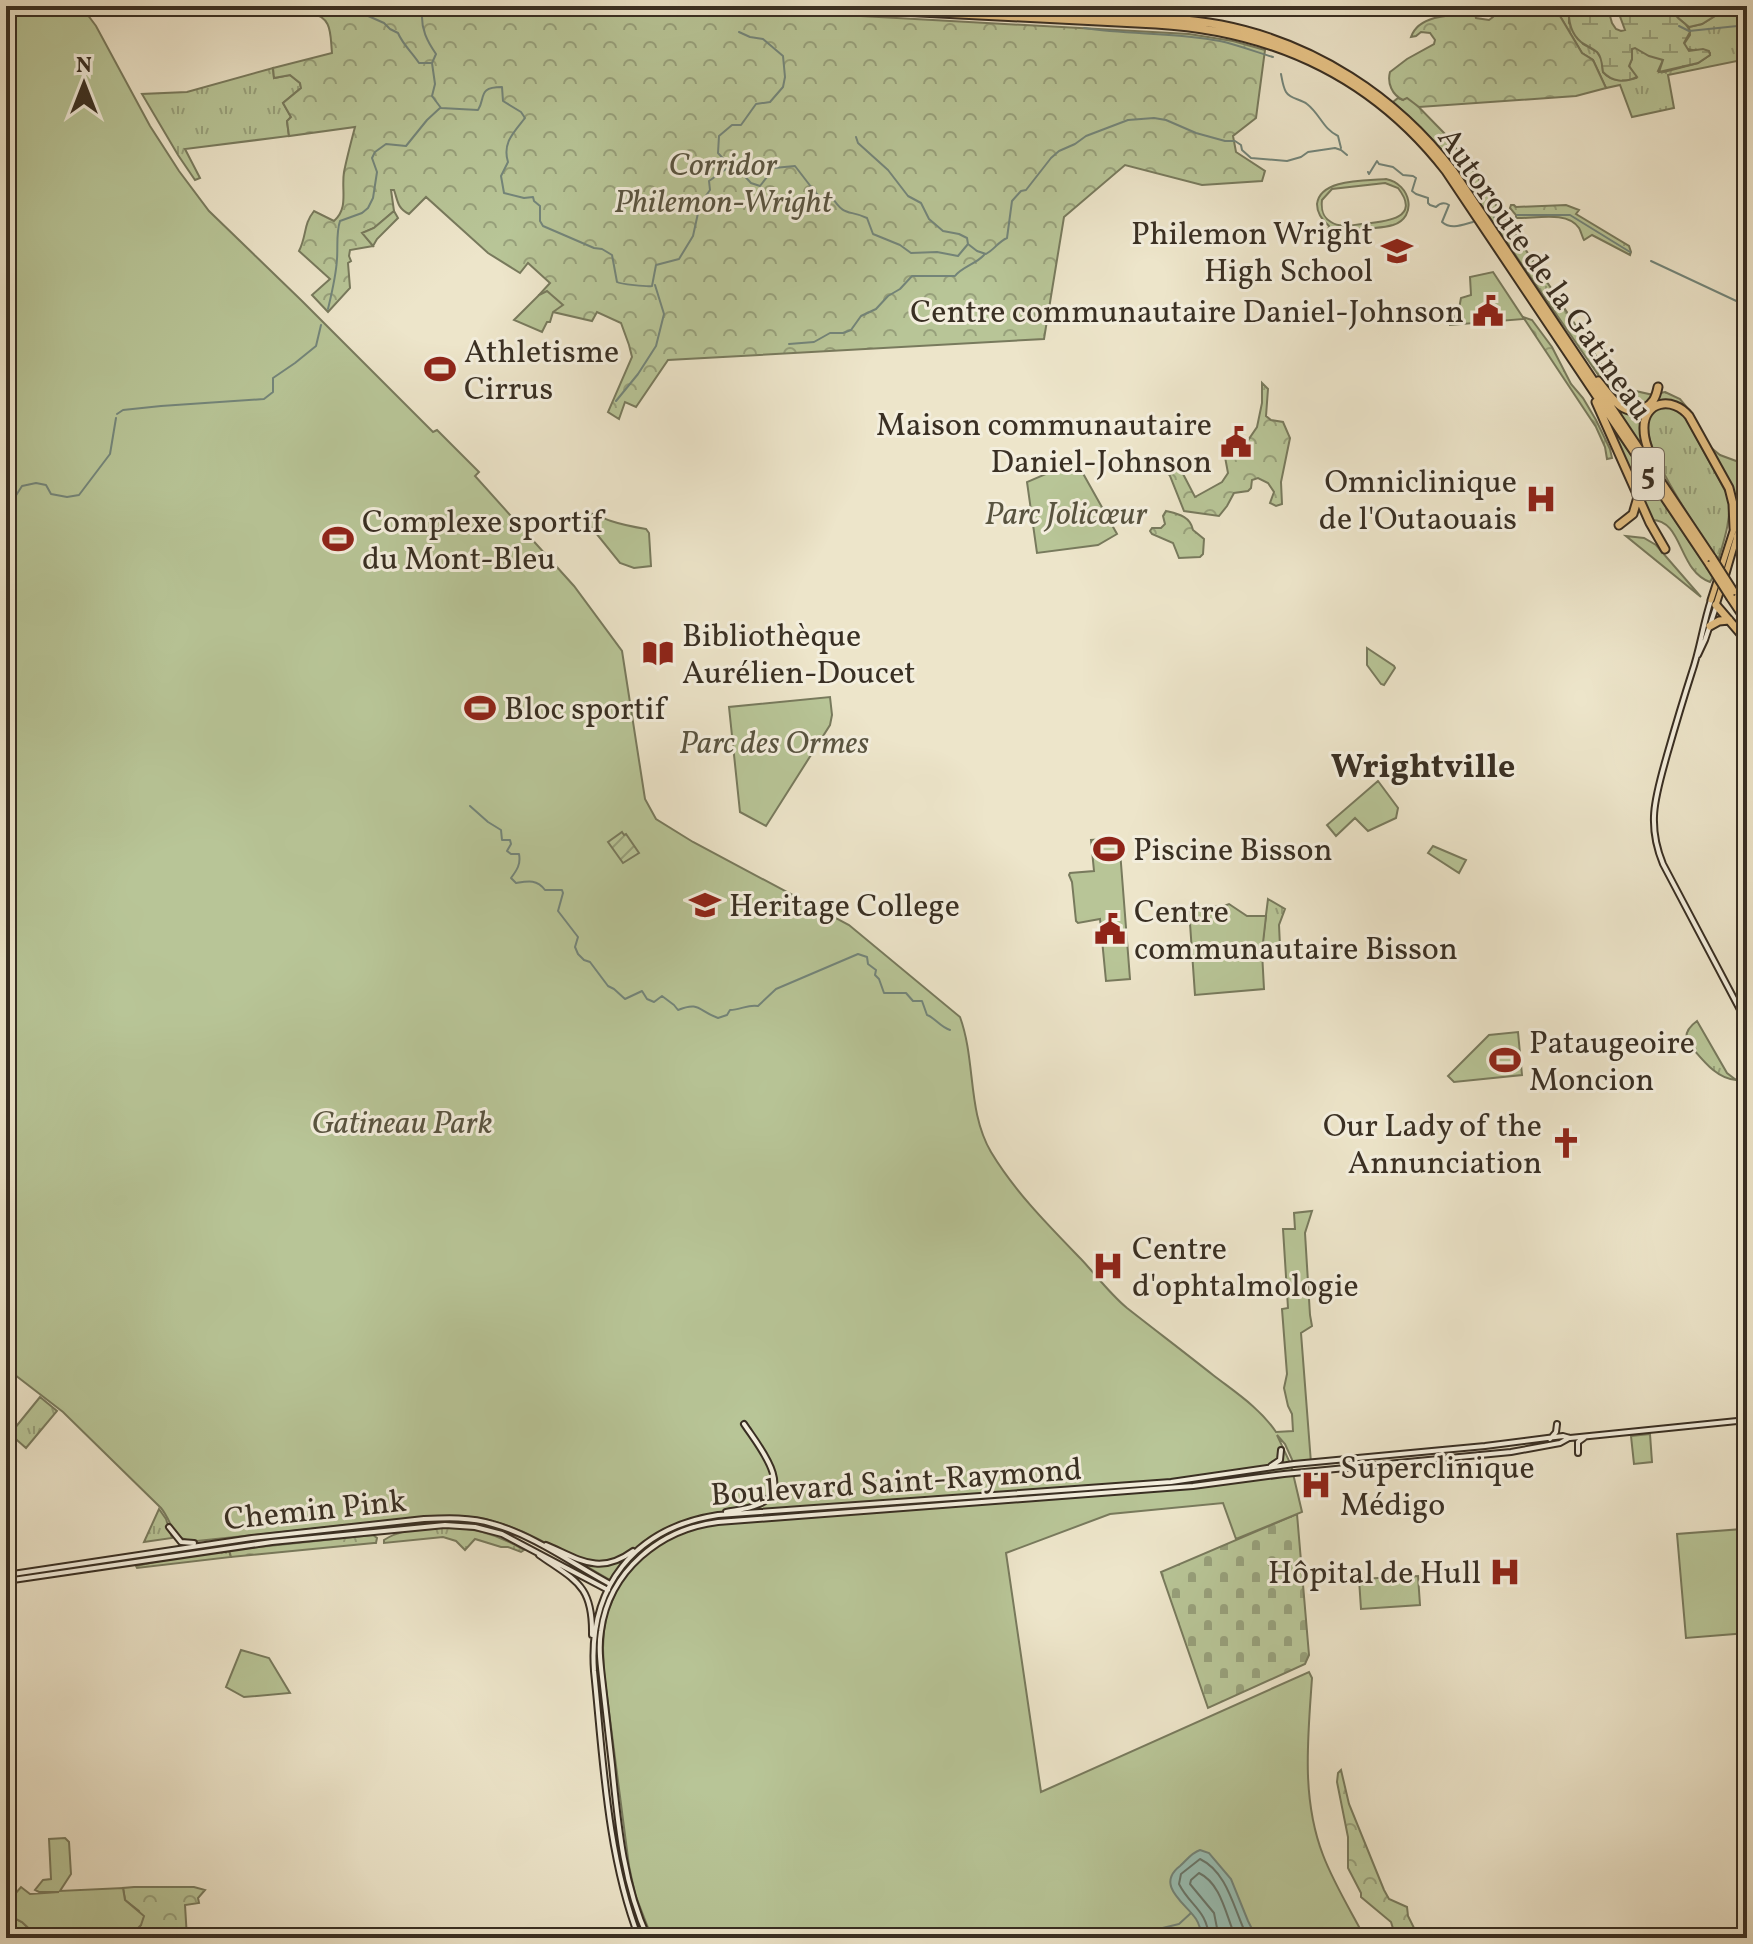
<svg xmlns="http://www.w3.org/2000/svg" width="1753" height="1944" viewBox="0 0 1753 1944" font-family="Vollkorn,serif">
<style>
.grass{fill:url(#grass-tufts);stroke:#787a5d;stroke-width:2}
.forest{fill:url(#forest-crowns);stroke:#787a5d;stroke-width:2}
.wetland{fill:url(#wetland-marsh);stroke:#787a5d;stroke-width:2}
.cemetery{fill:url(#cemetery-stones);stroke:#787a5d;stroke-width:2}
.park{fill:#b8c597;stroke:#787a5d;stroke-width:2;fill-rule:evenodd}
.garden{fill:url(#garden-furrows);stroke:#787a5d;stroke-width:2}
.water{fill:#99bfb4;stroke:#73857a;stroke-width:2}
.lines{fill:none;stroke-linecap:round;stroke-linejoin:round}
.shore{stroke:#69776c;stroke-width:2}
.stream{stroke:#73857a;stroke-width:2}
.secondary-casing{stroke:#392f23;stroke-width:8}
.primary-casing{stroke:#392f23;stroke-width:9}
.motorway-casing{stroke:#392f23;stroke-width:11}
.secondary{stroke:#f3eedd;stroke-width:4}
.primary{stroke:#e6c285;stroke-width:5}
.motorway{stroke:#e6c285;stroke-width:7}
.motorway-bridge-casing{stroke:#392f23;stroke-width:11;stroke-linecap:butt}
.motorway-bridge{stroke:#e6c285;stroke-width:7}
.labels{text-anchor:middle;stroke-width:6;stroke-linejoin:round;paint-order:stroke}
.shield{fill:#f3eedd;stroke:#71685b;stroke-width:2}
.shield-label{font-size:30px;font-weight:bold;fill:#392f23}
.park-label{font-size:32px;font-style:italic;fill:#595440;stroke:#f3eedd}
.poi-label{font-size:32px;fill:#392f23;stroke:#f3eedd;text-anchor:start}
.street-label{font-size:32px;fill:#392f23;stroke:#f3eedd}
.neighbourhood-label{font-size:34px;font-weight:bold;fill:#392f23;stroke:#f3eedd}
</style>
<defs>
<pattern id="grass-tufts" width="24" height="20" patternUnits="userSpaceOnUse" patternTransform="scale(2)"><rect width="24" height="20" fill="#b8c597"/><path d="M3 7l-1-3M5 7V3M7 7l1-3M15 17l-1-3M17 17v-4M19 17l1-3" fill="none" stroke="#97a07b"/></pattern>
<pattern id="forest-crowns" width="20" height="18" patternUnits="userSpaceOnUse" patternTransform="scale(2)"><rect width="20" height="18" fill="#b8c597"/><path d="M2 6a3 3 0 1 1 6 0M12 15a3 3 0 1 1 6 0" fill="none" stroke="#97a07b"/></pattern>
<pattern id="wetland-marsh" width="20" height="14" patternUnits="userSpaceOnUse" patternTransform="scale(2)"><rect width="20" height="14" fill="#b8c597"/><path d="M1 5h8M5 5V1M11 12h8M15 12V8" fill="none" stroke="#97a07b"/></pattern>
<pattern id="cemetery-stones" width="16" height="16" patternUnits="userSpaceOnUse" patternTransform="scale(2)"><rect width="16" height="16" fill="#b8c597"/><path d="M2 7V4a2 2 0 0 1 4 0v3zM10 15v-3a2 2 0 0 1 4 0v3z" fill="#97a07b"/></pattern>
<pattern id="garden-furrows" width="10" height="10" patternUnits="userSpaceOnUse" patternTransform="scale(2)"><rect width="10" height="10" fill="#b8c597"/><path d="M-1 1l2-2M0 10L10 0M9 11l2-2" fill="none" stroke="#97a07b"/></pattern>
</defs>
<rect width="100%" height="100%" fill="#ede5ca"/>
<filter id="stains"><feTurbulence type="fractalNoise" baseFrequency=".0025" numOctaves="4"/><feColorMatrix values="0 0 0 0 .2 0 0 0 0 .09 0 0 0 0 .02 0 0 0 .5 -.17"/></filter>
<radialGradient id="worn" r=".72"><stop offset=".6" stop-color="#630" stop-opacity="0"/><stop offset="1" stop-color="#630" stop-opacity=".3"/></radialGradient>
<path class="grass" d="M 1554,6 L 1569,6 L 1569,23 L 1583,44 L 1597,52 L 1602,60 L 1603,72 C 1613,83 1624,80 1636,78 L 1629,66 L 1632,59 L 1632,49 L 1635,47 L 1663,60 L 1658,71 L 1664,72 L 1698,63 L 1710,55 L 1710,53 L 1687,49 L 1684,44 L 1690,35 L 1689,27 L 1702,24 L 1715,16 L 1727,15 L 1734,10 L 1747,8 L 1747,59 L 1668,75 L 1674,108 L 1632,117 L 1620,85 L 1606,88 L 1593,60 L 1582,53 Z
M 273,68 L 274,78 L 290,75 L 300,83 L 301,88 L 283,103 L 291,117 L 287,121 L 289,136 L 185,149 L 200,178 L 195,180 L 178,155 L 142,94 L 187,92 Z
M 1405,97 L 1411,99 L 1446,135 L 1474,172 L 1612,380 L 1627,389 L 1653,395 C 1632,423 1616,397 1601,379 L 1447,156 L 1421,128 L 1393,102 L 1398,98 L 1403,100 Z
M 1665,392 L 1680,399 L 1689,410 L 1678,403 L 1647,411 L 1645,448 L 1643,449 L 1617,410 L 1619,408 L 1630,413 L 1656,401 L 1660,393 Z
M 1672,407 L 1683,413 L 1729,498 C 1731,521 1724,540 1718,561 C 1702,535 1635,443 1650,416 C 1655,407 1663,407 1672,407 Z
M 1607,419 L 1713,577 L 1710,582 C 1678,571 1683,519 1651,520 Z
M 1709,446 L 1720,455 L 1747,465 L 1747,479 L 1736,514 Z
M 1626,536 L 1644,538 L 1656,545 L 1701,597 Z
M 1268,899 L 1285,909 L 1279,925 L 1280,946 L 1262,947 Z
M 1697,1021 L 1727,1073 L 1736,1080 C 1714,1078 1701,1057 1687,1042 C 1684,1033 1690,1026 1697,1021 Z
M 40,1397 L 57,1411 L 26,1448 L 10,1434 Z
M 159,1509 L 166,1519 L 172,1538 L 144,1542 Z
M 437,1527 C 470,1527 496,1533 524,1550 L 521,1552 L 508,1547 L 501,1547 L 475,1539 L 465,1550 L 456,1541 L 443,1537 L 384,1543 L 384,1540 C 399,1530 419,1529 437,1527 Z
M 229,1550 L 231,1557 L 137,1568 L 136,1566 L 159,1561 Z"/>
<path class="forest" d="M 310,6 L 678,6 L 1189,34 L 1233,41 L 1265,50 L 1256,118 L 1233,136 L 1236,152 L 1265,171 L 1262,181 L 1202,185 L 1125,165 L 1064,217 L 1044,339 L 668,360 L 636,407 L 625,402 L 619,419 L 608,412 L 632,357 L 629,345 L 621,323 L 597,312 L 592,321 L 553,312 L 539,295 L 550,283 L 528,263 L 520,273 L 488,253 L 426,197 L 409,214 C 397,208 398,201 394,190 L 391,190 L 394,211 L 374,228 L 363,233 L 373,246 L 350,250 L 349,256 L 351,261 L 348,263 L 350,288 L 328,312 L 312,295 L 330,279 L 299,251 C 307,235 303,225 314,211 L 334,221 C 349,208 341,190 344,172 C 347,157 351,142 355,127 L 289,136 L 287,121 L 291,117 L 283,103 L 301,88 L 300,83 L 290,75 L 274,78 L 273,68 L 332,53 C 330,34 333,17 310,13 Z
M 1494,6 L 1554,6 L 1582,53 L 1593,60 L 1606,88 L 1576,96 L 1419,107 L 1407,98 L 1403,100 C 1392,95 1387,83 1390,72 L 1407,59 L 1434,44 L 1435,40 L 1430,33 L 1421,32 L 1416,36 L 1411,37 C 1419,14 1453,15 1475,14 L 1476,18 L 1489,20 L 1493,17 Z
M 1674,6 L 1747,6 L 1747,8 L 1734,9 L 1727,15 L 1715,16 L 1702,24 L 1689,27 C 1681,20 1674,18 1674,6 Z
M 1511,205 L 1514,205 L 1516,207 L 1566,205 L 1579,210 L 1576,214 L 1629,246 L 1631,252 L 1630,255 L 1592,235 L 1584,240 C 1583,239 1580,229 1579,228 C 1567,210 1534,219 1516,218 L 1516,215 L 1510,208 Z
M 1523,317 L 1532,320 L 1552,347 L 1571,384 L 1583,398 L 1596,420 L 1610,449 L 1612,458 L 1607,459 L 1605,447 L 1596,427 Z
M 1262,383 L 1268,389 L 1266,416 L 1271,420 L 1283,422 L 1290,438 L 1281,482 L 1282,504 L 1276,506 L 1270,503 L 1274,492 L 1268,483 L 1258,478 L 1252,480 L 1251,488 L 1248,491 L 1234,493 L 1227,506 L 1219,516 L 1184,511 L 1170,476 L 1164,467 L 1171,461 L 1178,460 L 1181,470 L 1195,497 L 1222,482 L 1228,473 L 1225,457 L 1229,451 L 1242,449 L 1257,427 L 1262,403 Z
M 1166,511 C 1178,514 1190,516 1193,530 L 1204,539 L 1203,554 L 1200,557 L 1179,558 L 1173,543 L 1152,534 L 1150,531 L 1152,528 L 1161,528 L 1165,524 L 1163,516 Z
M 373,1535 L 377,1538 L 376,1543 L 374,1543 L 231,1557 L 229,1550 Z
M 1341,1770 L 1349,1804 L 1384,1890 L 1389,1899 L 1407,1907 L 1408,1916 L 1419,1938 L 1396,1938 L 1391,1922 L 1361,1897 L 1361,1893 L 1348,1868 L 1348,1837 L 1337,1782 L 1338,1773 Z
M 134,1887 L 194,1887 L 205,1890 L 198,1898 L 199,1903 L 185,1905 L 187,1938 L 129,1938 L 141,1925 L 139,1911 L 125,1900 L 123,1888 Z
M 6,1914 L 22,1922 L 38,1937 L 45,1938 L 6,1938 Z"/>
<path class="wetland" d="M 1569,6 L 1605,8 L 1608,9 L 1612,23 L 1616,29 L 1621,31 L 1625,30 L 1618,11 L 1618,6 L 1638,6 L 1642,11 L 1647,13 L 1655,6 L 1674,6 C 1674,23 1687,19 1690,32 L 1684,43 L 1689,51 L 1703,49 L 1709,51 L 1710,55 L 1698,63 L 1659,72 L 1663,60 L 1649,56 L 1635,48 L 1632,49 L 1632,59 L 1629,66 L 1637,77 C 1625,83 1612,82 1603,72 C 1602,66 1602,58 1598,53 C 1594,48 1586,46 1581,42 C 1570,33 1568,19 1569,6 Z"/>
<path class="cemetery" d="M 1297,1514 L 1309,1655 L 1305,1664 L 1208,1708 L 1161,1572 Z"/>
<path class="park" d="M 6,6 L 81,6 L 96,26 L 150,126 L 179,171 L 209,211 L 302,301 L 433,432 L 437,430 L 479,472 L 475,476 L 574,586 L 622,651 L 645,799 L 656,819 L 693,842 L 849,925 L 960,1017 C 976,1061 967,1111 991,1152 C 1015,1192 1049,1226 1081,1259 C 1096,1275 1110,1294 1127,1308 C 1155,1330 1184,1352 1213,1375 C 1235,1392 1260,1408 1276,1432 L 1293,1431 L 1292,1414 L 1288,1406 L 1284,1388 L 1287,1374 L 1282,1309 L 1288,1308 L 1283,1229 L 1295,1229 L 1294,1213 L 1312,1211 L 1305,1233 L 1310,1315 L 1312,1326 L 1301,1333 L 1311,1463 L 1294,1464 L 1285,1444 L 1277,1435 L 1291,1465 L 1302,1512 L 1236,1539 L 1223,1503 L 1110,1514 L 1006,1553 L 1041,1792 L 1309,1672 L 1312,1678 C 1308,1737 1301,1798 1323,1855 C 1334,1884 1351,1911 1365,1938 L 652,1938 L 635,1894 L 629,1866 L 604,1673 L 603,1648 L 604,1630 L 607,1613 L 619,1585 C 577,1562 533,1530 485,1519 C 465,1515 443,1516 423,1517 L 197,1541 C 171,1542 174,1524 161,1508 L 63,1412 L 6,1368 Z
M 1386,179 C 1411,184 1418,217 1393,225 C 1376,230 1346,229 1328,230 L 1329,226 C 1322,220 1317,213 1317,204 C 1320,178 1367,181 1386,179 ZM 1385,183 L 1398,188 C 1423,220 1382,222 1362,224 C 1352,225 1340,228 1331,222 C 1322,217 1321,209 1322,200 L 1332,189 Z
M 394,211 L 398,218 L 377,239 L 373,246 L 362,233 L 374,228 Z
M 1493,272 L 1524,319 L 1450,325 L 1449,320 C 1459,316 1459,308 1461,298 L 1471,295 L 1470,277 Z
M 547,291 L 563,305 L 553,312 L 550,322 L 547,322 L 542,332 L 514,320 L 539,295 Z
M 1076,461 L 1117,534 L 1098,545 L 1037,553 L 1027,482 Z
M 585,512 C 594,513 602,518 611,521 C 623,525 634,527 646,529 L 649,533 L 651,566 L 634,568 L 620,563 L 583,517 Z
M 1367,648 L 1394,666 L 1395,668 L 1384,685 L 1381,684 L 1367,665 Z
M 830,697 L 832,715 L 830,725 L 766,826 L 740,812 L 729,707 Z
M 1378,781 L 1398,808 L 1396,818 L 1368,831 L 1355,818 L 1336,836 L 1327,825 Z
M 1119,838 L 1130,979 L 1106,981 L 1100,919 L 1078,923 L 1076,921 L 1072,882 L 1069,875 L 1070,873 L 1094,871 L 1091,840 Z
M 1433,846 L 1466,860 L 1459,873 L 1428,853 Z
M 1229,904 L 1247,916 L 1266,916 L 1262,952 L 1264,989 L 1195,995 L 1189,909 L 1224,906 Z
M 1518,1032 L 1522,1075 L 1454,1082 L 1448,1076 L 1489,1035 Z
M 1650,1434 L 1652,1462 L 1634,1464 L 1631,1436 Z
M 1747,1476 L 1747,1633 L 1686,1638 L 1677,1534 L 1742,1529 L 1738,1477 Z
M 1418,1576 L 1420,1605 L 1361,1609 L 1359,1579 Z
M 241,1650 L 269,1658 L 290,1693 L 244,1697 L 226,1687 Z
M 65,1838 L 69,1842 L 71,1874 L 60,1891 L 123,1888 L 125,1900 L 144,1916 L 141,1925 L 129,1938 L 45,1938 L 38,1937 L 22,1922 L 6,1914 L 6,1886 L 15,1894 L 21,1887 L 30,1894 L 59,1892 L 39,1892 L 35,1890 L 43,1880 L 51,1879 L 49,1839 Z"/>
<path class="garden" d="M 622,832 L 624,835 L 626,834 L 639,853 L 623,863 L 608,842 Z"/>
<path class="water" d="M 1200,1850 L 1209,1853 L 1231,1879 L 1248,1921 L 1254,1933 L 1259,1938 L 1202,1938 C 1201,1931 1200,1925 1196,1919 C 1185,1903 1155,1885 1180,1866 C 1187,1860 1191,1853 1200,1850 Z"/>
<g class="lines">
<path class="shore" d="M 1209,1938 C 1207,1910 1190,1906 1179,1884 L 1181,1874 L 1200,1859 C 1229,1873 1234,1912 1248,1938
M 1219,1938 L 1214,1913 L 1190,1884 L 1191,1880 L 1199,1873 C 1222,1884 1226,1917 1236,1938"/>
<path class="stream" d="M 364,6 L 366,15 L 384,23 L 390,29 L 398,33 C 403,45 412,52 419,63 L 432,63 L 435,84 L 432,96 L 441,108 L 478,110 C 486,98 477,87 502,87 L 503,101 L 521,112 L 525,118 C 514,132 502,143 508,162 L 501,176 L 504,193 L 524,198 L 533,197 L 534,201 L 540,206 L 540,221 L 543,226 L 594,248 L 602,249 L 612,255 L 617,282 C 620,284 648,287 652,286 L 656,265 L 679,259 L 693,236 L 700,204 L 710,190 L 709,181 L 726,169 L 737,168 L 751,183 L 760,186 L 774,168 L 795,166 L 815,192 L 820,197 L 832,197 C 845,218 849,209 867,218 L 873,234 L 900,245 L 911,253 L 937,252 L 958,256 L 968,244 L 977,251 L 986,254 C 995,249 998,242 1007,238 L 1012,201 L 1021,191 L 1026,190 L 1051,158 L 1059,151 L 1075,144 L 1086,136 L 1128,120 L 1154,118 L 1166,120 L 1196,133 L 1225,141 L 1235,141 L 1241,145 L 1242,150 L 1251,158 L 1287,161 L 1301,157 L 1308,152 L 1335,148 L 1341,150 L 1347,155
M 413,6 L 422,13 C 421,29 427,41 436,54 L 432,63
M 1679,26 L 1689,31 L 1747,25
M 1084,28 C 1129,35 1175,32 1220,41 C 1238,45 1256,52 1273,57
M 1281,74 C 1282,79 1283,87 1286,92 C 1290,99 1301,99 1307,104 C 1320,114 1323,129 1338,136 L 1341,148
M 856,137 L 858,143 L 888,170 L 908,196 L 921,203 L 929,219 L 943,231 L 959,234 L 967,238 L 968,244
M 730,166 L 718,153 L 719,136 L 732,125 L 741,125 L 756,104 L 770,102 L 783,87 L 785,77 L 783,56 L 763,39 L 750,37 L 739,32
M 1368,172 L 1369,174 L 1377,161 L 1379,164 L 1393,167 L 1403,175 L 1413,176 L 1416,178 L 1412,191 L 1416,194 L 1428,198 L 1428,203 L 1430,205 L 1436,207 C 1440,203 1444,202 1449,205 L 1442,222 C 1451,230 1462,225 1473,222
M 1517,215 L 1570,215 L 1630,252
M 1494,217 L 1503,216
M 1651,261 L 1747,306
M 328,309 C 332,292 336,276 337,259 C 338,245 336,233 340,221 L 362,213 L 368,208 L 373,198 L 377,172 L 372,158 L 375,152 L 386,144 L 406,146 L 427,120 L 440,108
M 789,344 L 814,342 L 830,333 L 843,333 L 851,330 L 861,316 L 876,309 L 888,296 L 900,289 L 912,276 L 955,276 C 962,267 976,264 984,255
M 616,401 L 638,374 L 656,346 L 664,314 L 655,285
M 117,414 L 123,410 L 161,406 L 264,399 L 273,392 L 273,378 L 295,363 L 316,346 L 321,325
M 6,499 L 15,497 L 22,486 L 36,483 L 46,485 L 51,494 L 67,497 L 79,495 L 110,454 L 116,418
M 470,806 L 488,822 L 501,830 L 502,840 L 510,840 L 511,844 L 507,851 L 511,854 L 519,854 C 521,864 517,870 511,878 L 516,883 C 528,881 537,879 545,890 L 562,890 L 563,893 L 558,911 L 578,937 L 575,947 L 578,954 L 584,960 L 590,962 L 608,986 L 614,989 L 625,999 L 642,991 L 647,999 L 654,1002 L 662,996 L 674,1005 L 678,1010 C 700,1001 698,1011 718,1018 L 727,1015 L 730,1010 C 741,1010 748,1004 758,1006 L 776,989 L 858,954 L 867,957 L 868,964 L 876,970 L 875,975 L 879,979 L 884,993 L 906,993 L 913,1001 L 922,1001 L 927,1015 C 934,1017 940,1027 950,1030
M 1135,1938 L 1138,1934 L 1179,1924 L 1191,1913"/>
<defs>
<path id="secondary" d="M 1711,600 C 1703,624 1700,649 1692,672 C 1683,700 1675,727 1667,755 C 1656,795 1646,823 1663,864 L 1747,1023
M 1698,655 L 1705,640 L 1716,607
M 1550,1439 L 1556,1432 L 1557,1424
M 1578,1453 L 1578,1442 L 1585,1437
M 1271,1466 L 1280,1460 L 1281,1450
M 726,1512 C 736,1510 748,1509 757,1505 C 797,1490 757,1444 744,1424
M 169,1527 L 181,1542 L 194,1543
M 546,1545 C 579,1559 599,1576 633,1551
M 539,1555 C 576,1581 593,1585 592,1635
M 6,1575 L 252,1538 L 424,1519 C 447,1518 470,1517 493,1524 C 533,1535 573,1564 610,1584
M 6,1581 L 272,1542 L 445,1525 L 475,1527 L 502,1534 L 608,1590
M 639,1938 C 607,1856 603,1758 594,1671 C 588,1587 634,1528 718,1515 L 1171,1482 L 1294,1464 L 1485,1446 L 1563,1436 L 1570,1438 L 1747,1420
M 648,1938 C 623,1883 618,1824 612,1765 C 609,1738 606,1712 603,1686 C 601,1667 598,1649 601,1631 C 609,1571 660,1529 718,1522 L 1193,1486 L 1284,1474 L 1511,1452 L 1560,1443 L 1569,1438"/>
<path id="primary" d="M 1725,577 L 1742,519 L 1742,512 L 1747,497
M 1711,600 L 1734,528 L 1742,513
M 1716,605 L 1722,586"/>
<path id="motorway" d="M 803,6 L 1156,24 C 1274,31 1373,77 1446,171 L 1710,565
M 911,6 C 970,9 1028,12 1087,15 C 1132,17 1177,17 1221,25 C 1313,43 1396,96 1453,171 L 1712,558
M 1598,381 C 1609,394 1623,419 1644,408 C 1653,404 1656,397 1658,387
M 1596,402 L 1650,523 L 1665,549
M 1658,471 C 1652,458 1644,444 1644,429 C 1643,401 1673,396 1689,416 L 1729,488 L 1733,504 L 1734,528
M 1619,525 L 1633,514 L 1638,497
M 1737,537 L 1747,561
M 1733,591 L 1747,611
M 1731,598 L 1747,622
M 1716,605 L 1747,641
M 1710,626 L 1719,621 L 1729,620"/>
</defs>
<use href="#secondary" class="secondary-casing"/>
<use href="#primary" class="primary-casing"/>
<use href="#motorway" class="motorway-casing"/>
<use href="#secondary" class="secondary"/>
<use href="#primary" class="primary"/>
<use href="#motorway" class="motorway"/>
<defs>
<path id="motorway-bridge" d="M 1712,558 L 1733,591
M 1710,565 L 1731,598"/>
</defs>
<use href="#motorway-bridge" class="motorway-bridge-casing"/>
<use href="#motorway-bridge" class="motorway-bridge"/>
</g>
<defs>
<symbol id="school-bare" viewBox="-9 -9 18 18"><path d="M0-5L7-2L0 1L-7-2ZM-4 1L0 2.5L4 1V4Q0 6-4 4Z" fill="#8f2418" stroke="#f3eedd" stroke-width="2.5" paint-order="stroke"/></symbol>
<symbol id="civic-bare" viewBox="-9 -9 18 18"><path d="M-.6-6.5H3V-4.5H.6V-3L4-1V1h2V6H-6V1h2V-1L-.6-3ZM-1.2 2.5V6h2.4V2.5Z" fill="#8f2418" stroke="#f3eedd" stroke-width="2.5" paint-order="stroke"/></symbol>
<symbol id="stadium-bare" viewBox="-9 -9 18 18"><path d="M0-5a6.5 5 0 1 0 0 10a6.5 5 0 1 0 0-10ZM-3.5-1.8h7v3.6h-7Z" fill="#8f2418" stroke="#f3eedd" stroke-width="2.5" paint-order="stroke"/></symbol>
<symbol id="hospital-bare" viewBox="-9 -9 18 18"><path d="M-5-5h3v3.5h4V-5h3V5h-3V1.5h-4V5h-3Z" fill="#8f2418" stroke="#f3eedd" stroke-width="2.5" paint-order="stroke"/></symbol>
<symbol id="library-bare" viewBox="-9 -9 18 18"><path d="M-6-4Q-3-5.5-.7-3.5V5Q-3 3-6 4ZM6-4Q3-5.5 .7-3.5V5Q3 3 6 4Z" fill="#8f2418" stroke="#f3eedd" stroke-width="2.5" paint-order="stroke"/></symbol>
<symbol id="university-bare" viewBox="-9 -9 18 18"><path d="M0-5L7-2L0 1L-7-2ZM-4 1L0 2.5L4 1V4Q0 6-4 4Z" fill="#8f2418" stroke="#f3eedd" stroke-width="2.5" paint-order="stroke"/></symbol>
<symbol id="church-bare" viewBox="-9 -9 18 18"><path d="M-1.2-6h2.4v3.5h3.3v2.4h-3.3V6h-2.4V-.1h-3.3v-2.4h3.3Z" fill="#8f2418" stroke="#f3eedd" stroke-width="2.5" paint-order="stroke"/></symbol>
</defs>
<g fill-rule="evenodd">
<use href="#school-bare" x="1375" y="229" width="44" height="44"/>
<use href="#civic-bare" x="1466" y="289" width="44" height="44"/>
<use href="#stadium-bare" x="418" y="347" width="44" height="44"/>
<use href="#civic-bare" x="1214" y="420" width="44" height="44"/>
<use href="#hospital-bare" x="1519" y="477" width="44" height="44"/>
<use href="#stadium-bare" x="316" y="517" width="44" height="44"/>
<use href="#library-bare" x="636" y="631" width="44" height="44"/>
<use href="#stadium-bare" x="458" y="686" width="44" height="44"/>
<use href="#stadium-bare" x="1087" y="827" width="44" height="44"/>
<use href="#university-bare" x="683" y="883" width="44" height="44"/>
<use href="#civic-bare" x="1088" y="907" width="44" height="44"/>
<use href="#stadium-bare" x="1483" y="1038" width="44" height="44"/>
<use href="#church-bare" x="1544" y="1121" width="44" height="44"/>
<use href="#hospital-bare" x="1086" y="1244" width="44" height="44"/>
<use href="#hospital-bare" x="1294" y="1463" width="44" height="44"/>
<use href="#hospital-bare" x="1483" y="1550" width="44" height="44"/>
</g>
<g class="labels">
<rect class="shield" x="1632" y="448" width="32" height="52" rx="6"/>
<g class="shield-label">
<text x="1648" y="484">5</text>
</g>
<g class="park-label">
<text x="723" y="175">Corridor<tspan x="723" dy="37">Philemon-Wright</tspan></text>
<text x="1066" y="524">Parc Jolicœur</text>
<text x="774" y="753">Parc des Ormes</text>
<text x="402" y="1133">Gatineau Park</text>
</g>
<g class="poi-label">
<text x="1373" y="244" text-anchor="end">Philemon Wright<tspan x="1373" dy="37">High School</tspan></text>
<text x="1464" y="322" text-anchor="end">Centre communautaire Daniel-Johnson</text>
<text x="464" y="362">Athletisme<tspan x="464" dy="37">Cirrus</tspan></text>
<text x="1212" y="435" text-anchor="end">Maison communautaire<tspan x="1212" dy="37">Daniel-Johnson</tspan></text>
<text x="1517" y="492" text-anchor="end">Omniclinique<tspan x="1517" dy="37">de l'Outaouais</tspan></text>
<text x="362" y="532">Complexe sportif<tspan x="362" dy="37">du Mont-Bleu</tspan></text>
<text x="682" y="646">Bibliothèque<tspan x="682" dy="37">Aurélien-Doucet</tspan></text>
<text x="504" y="719">Bloc sportif</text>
<text x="1133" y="860">Piscine Bisson</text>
<text x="729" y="916">Heritage College</text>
<text x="1134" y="922">Centre<tspan x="1134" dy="37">communautaire Bisson</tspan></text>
<text x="1529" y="1053">Pataugeoire<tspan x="1529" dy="37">Moncion</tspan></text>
<text x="1542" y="1136" text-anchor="end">Our Lady of the<tspan x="1542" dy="37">Annunciation</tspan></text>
<text x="1132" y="1259">Centre<tspan x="1132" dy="37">d'ophtalmologie</tspan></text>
<text x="1340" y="1478">Superclinique<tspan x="1340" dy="37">Médigo</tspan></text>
<text x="1481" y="1583" text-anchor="end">Hôpital de Hull</text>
</g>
<g class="street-label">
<text transform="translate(1546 273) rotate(55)" y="11">Autoroute de la Gatineau</text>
<text transform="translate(896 1481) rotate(-4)" y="11">Boulevard Saint-Raymond</text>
<text transform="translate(315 1509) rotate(-6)" y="11">Chemin Pink</text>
</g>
<g class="neighbourhood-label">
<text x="1423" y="777">Wrightville</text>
</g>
</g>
<rect width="1753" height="1944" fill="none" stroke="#ede5ca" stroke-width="32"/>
<rect x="8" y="8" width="1737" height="1928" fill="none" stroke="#392f23" stroke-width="4"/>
<rect x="16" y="16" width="1721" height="1912" fill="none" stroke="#392f23" stroke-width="2"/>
<g transform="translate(84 84)" stroke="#f3eedd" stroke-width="6" paint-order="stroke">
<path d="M0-6L14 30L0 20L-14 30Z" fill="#392f23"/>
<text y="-12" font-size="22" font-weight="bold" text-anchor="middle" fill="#392f23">N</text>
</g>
<rect width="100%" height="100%" filter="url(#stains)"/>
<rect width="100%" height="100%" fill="url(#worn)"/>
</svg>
